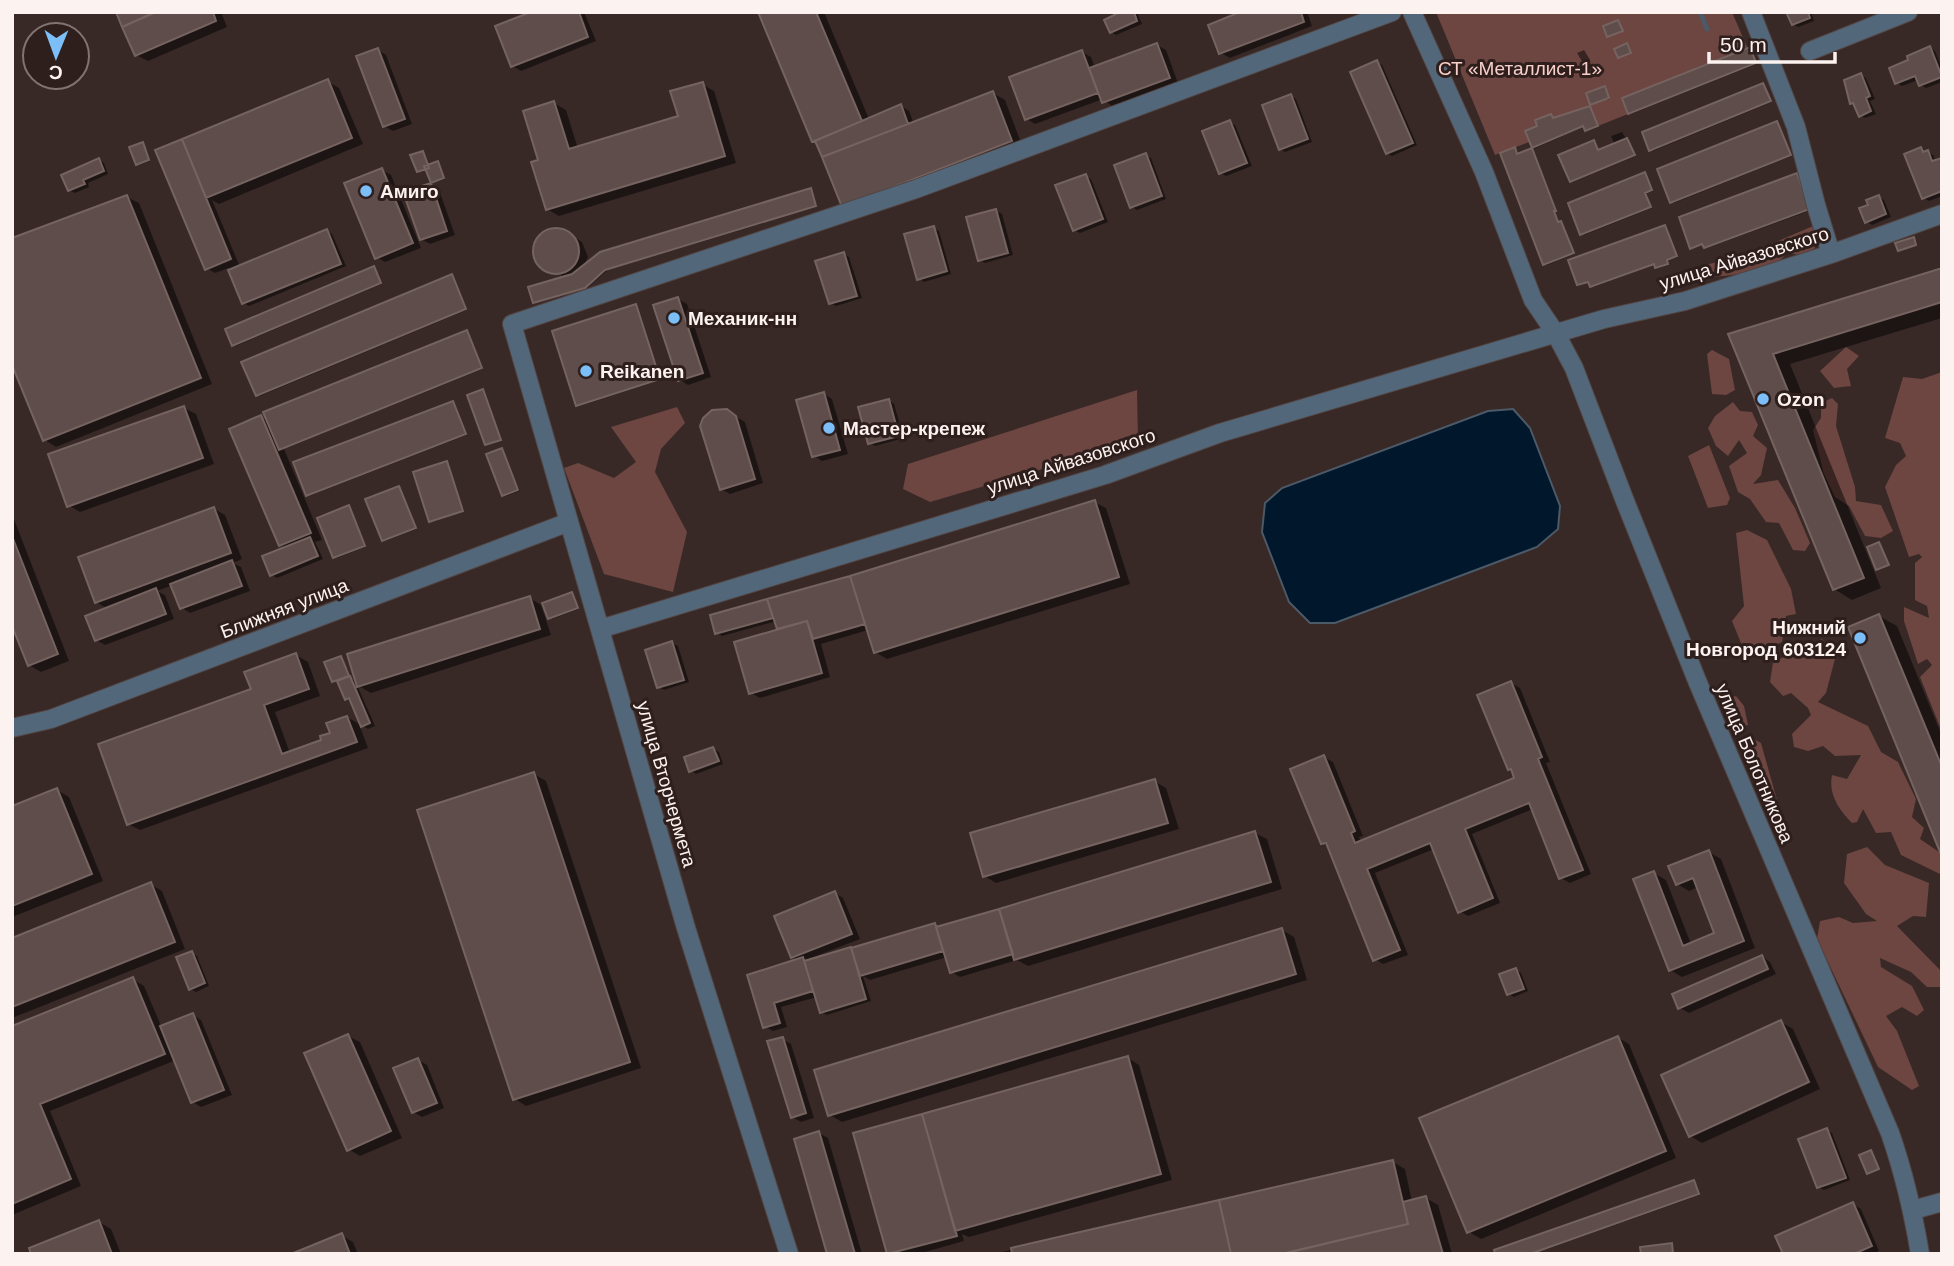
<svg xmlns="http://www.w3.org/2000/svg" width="1954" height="1266" viewBox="0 0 1954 1266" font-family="Helvetica,sans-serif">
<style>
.green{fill:#6d4541}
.water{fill:#00172c;stroke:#4c5967;stroke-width:2}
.shadow{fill:#0007}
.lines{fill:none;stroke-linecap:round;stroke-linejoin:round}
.stream{stroke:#4c5967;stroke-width:5}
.building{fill:#5f4d4b;stroke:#756360;stroke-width:2}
.minor-casing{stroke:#534543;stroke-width:20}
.minor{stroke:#52677a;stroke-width:18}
.poi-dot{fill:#7bbef8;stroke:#2e1f1d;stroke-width:2.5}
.labels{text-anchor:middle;stroke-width:6;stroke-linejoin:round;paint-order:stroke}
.park-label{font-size:19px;fill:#f8cfca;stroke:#2e1f1d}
.poi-label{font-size:19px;font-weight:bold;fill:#fcf2f0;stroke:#2e1f1d;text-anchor:start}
.street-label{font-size:19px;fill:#fcf2f0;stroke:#2e1f1d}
</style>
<rect width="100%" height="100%" fill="#382927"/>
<path class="green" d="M 1436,12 L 1732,12 L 1747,47 L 1622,98 L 1628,114 L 1598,126 L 1590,106 L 1553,118 L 1535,120 L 1537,126 L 1525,131 L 1529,142 L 1495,155 Z
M 1813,226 L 1819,240 L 1814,249 L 1800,255 L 1787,253 C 1774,272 1722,278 1700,277 L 1698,270 L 1705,265 L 1743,256 Z
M 1846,347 L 1859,356 L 1847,369 L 1851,386 L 1834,388 L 1820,371 Z
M 1712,350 L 1729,359 L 1735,390 L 1726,395 L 1712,394 L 1707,354 Z
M 1942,372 L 1942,732 L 1920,677 L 1932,665 L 1927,659 L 1918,664 L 1904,621 L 1904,607 L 1929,618 L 1927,606 L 1915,600 L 1915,563 L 1922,557 L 1919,554 L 1909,557 L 1885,487 L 1896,465 L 1906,456 L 1900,443 L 1885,438 L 1903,377 L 1922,379 Z
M 1137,390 L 1138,441 L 930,502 L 903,489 L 908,464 Z
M 1832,398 L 1838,404 L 1836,426 L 1855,487 L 1856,501 L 1881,505 L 1893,531 L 1881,538 L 1865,536 L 1849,506 L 1835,497 L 1824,474 L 1813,430 L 1821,418 L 1821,403 Z
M 1733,402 L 1740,411 L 1752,412 L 1758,425 L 1753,436 L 1767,448 L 1761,475 L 1753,484 L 1778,480 L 1795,508 L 1810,543 L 1805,551 L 1793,550 L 1779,523 L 1766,522 L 1750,499 L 1738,492 L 1729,466 L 1747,453 L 1739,440 L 1728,456 L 1716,446 L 1708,428 L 1715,416 Z
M 677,407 L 685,423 L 661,449 L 655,472 L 687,532 L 673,592 L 604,574 L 564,468 L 578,463 L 614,478 L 636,462 L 611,427 Z
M 1709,445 L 1730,498 L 1727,505 L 1708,508 L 1688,456 Z
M 1747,530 L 1767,540 L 1791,589 L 1796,614 L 1786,616 L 1782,642 L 1757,653 L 1745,653 L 1732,621 L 1744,606 L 1736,533 Z
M 1822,639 L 1836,655 L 1826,693 L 1818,702 L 1868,726 L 1881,752 L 1898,762 L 1916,799 L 1912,817 L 1924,828 L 1920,839 L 1942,854 L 1942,875 L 1901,855 L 1891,832 L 1876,833 L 1863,809 L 1857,822 L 1852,823 C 1839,810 1828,794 1832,775 L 1847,779 L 1861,755 L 1835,756 L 1823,746 L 1808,751 L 1794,747 L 1792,734 L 1811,715 L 1808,708 L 1791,693 L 1783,696 L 1770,682 L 1773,662 Z
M 1736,696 L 1744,706 L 1748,725 L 1736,729 L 1725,715 L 1725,699 Z
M 1747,735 L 1761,743 L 1777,800 L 1765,800 L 1739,744 Z
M 1867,847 L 1885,865 L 1929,883 L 1926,917 L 1913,916 L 1897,926 L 1942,972 L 1942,987 L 1927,987 L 1911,972 L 1880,958 L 1881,967 L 1912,986 L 1924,1010 L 1917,1016 L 1902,1007 L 1886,1016 L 1897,1031 L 1919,1086 L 1912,1090 L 1878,1067 L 1817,939 L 1820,921 L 1839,917 L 1853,923 L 1877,921 L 1866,914 L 1844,883 L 1847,854 Z"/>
<path class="water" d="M 1513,409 L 1530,428 L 1560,506 L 1558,529 L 1537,547 L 1335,623 L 1310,623 L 1289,602 L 1262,532 L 1265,503 L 1282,488 L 1488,411 Z"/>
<path class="shadow" d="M 118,12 L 154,12 L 155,15 L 160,12 L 221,12 L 227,27 L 148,61 L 136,55 Z
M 536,12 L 584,12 L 596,41 L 521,71 L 512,66 Z
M 760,12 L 824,12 L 869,119 L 901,106 L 909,111 L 914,124 L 993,93 L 1005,100 L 1023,148 L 855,213 L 818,143 L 814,141 Z
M 1108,12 L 1137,12 L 1142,24 L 1116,35 L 1111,32 L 1115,16 Z
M 1245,12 L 1307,12 L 1312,26 L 1230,58 L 1221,53 Z
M 1788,12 L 1811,12 L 1814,21 L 1798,27 L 1793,24 Z
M 1157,45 L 1166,50 L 1178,83 L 1113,107 L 1103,99 L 1035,124 L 1027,119 L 1082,52 L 1091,57 L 1095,68 Z
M 1930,48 L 1935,51 L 1942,68 L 1942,82 L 1926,88 L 1921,85 L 1918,80 L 1902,86 L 1897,83 L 1911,61 Z
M 1750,49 L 1757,64 L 1631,114 L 1629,113 Z
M 378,50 L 386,55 L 412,124 L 393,131 L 384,126 Z
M 1584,50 L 1590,60 L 1583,63 L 1577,53 Z
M 1377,62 L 1382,65 L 1417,145 L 1392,156 L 1387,153 Z
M 1861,75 L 1866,78 L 1875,99 L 1870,101 L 1876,114 L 1865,118 L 1860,115 L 1856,106 L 1852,103 Z
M 327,81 L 339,88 L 363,144 L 219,204 L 212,200 L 240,267 L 327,231 L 332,234 L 346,266 L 249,306 L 243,303 L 229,268 L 215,273 L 206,268 L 158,151 Z
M 702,84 L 714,91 L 736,163 L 559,216 L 547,209 L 554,103 L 566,110 L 578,149 L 680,118 Z
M 1763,85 L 1772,102 L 1653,151 L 1651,149 Z
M 1605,88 L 1610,99 L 1592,103 Z
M 1291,96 L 1296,99 L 1312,142 L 1285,152 L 1280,149 Z
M 1590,108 L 1599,127 L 1588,131 L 1585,126 L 1534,149 L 1527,132 L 1539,127 L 1551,116 L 1554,120 Z
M 1230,122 L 1235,125 L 1252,166 L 1226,176 L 1220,173 Z
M 1777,123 L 1792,156 L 1674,203 L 1672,202 Z
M 1622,132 L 1636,156 L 1573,182 L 1571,181 L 1594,142 L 1600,152 L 1615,145 L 1611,136 Z
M 143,144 L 150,161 L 139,165 L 137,163 Z
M 1515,149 L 1519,155 L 1533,149 L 1557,211 L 1555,212 L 1559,223 L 1563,224 L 1575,254 L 1547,265 L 1544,264 Z
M 1921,149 L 1933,155 L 1936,162 L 1942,159 L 1942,196 L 1929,201 L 1924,198 Z
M 423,152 L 429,166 L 440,164 L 445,179 L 434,183 L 428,170 L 418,171 Z
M 1145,155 L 1151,158 L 1166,199 L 1137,210 L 1132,207 Z
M 99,160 L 104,163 L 108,174 L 88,183 L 89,187 L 75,193 L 69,190 Z
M 382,170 L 391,175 L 421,248 L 385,262 L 376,257 Z
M 1645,174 L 1653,191 L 1646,194 L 1652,208 L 1584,235 L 1582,234 Z
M 1797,175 L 1812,210 L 1707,248 L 1704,245 L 1692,247 Z
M 1085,176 L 1091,179 L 1108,222 L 1080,233 L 1074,230 Z
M 431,185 L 439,190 L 455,235 L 430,244 L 421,239 Z
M 810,190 L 817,207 L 608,270 L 587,288 L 534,302 L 565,277 L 541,266 L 535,251 L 541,236 L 551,230 L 568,233 L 582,242 L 588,257 L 584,266 Z
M 127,197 L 139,203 L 212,384 L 56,447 L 45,440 Z
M 1878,197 L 1884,200 L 1891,217 L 1872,225 L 1866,221 L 1870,206 Z
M 996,211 L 1002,214 L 1013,255 L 985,263 L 979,260 Z
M 1665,226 L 1678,257 L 1668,261 L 1669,265 L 1659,268 L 1656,264 L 1594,287 L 1590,282 L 1579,284 Z
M 933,228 L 939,231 L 951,274 L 924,282 L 919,278 Z
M 844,254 L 849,257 L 862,298 L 836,306 L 830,303 Z
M 374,268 L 382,284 L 236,346 L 234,345 Z
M 1942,270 L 1942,318 L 1790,364 L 1881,588 L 1852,600 L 1834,589 L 1730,336 Z
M 451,276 L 467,310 L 260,396 L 258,395 Z
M 678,299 L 687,304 L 711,377 L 688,385 L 680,380 Z
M 636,306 L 661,380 L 580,406 L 578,405 Z
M 467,332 L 483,369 L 284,449 L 322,540 L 315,542 L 323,559 L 277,578 L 271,575 L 286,548 L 280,545 L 261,417 L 269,422 Z
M 483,391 L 502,441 L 488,445 L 486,444 Z
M 824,394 L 832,399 L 848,454 L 822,461 L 814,456 Z
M 889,400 L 894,404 L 904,438 L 875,446 L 870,443 Z
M 453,403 L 467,435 L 309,496 L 307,495 Z
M 184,408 L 196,414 L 214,464 L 80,512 L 68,505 Z
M 726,411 L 745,422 L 763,483 L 730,494 L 721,489 Z
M 502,450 L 520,491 L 506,496 L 504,495 Z
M 446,463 L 464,511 L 433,522 L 431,521 Z
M 399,488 L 417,529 L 385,541 L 383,540 Z
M 1094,502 L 1106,508 L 1130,584 L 887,659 L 875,652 L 868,630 L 821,644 L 830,677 L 760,698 L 751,693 L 780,630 L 777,621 L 722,636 L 717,633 L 712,616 L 849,577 Z
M 349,507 L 366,547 L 337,558 L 335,557 Z
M 213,508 L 225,515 L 242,559 L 233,563 L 241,567 L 250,591 L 190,613 L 182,608 L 173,585 L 157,591 L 165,595 L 174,619 L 105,645 L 96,640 L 108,609 L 96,602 Z
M 12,514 L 69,661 L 41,672 L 29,665 L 12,622 Z
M 572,594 L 579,609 L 552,619 L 550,618 Z
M 530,598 L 541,605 L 551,635 L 371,693 L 357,685 L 375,726 L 368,729 L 363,726 L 353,703 L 346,699 L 339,681 L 333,681 L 341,657 L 350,678 L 358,682 Z
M 1879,616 L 1897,626 L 1942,736 L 1942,851 Z
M 672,643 L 678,646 L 689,682 L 664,690 L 659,687 Z
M 296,655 L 308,662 L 320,696 L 275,712 L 290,753 L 323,741 L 347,717 L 359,724 L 368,748 L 140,830 L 128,824 L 253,690 Z
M 1511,683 L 1520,688 L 1550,762 L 1546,763 L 1591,874 L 1570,883 L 1561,878 L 1533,809 L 1472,834 L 1500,903 L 1468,916 L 1459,911 L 1434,849 L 1375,873 L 1408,955 L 1383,964 L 1375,959 L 1329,847 L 1322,843 L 1324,757 L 1333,762 L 1363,836 L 1359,837 L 1361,842 L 1517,779 L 1513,771 L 1509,769 Z
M 713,749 L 719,752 L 723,764 L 696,774 L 691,770 Z
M 534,774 L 546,781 L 641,1068 L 526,1106 L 515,1099 Z
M 1154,781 L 1166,788 L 1179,829 L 996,883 L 984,876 Z
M 57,790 L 69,797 L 103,881 L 12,917 L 12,808 Z
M 1255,833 L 1267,839 L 1282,889 L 1028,966 L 1017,960 L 960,977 L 952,972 L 947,957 L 870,980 L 863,976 L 871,1001 L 827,1015 L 821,1012 L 817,997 L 781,1007 L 787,1027 L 773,1031 L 764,1026 L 749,976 L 798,961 L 792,957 L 835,893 L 843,898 L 860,939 L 811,958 L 812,961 L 934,925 L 939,928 Z
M 1709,852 L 1721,859 L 1755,948 L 1682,977 L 1670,970 L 1654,873 L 1666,880 L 1691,944 L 1717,934 L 1698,887 L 1689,891 L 1677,884 Z
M 150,884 L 162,891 L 185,949 L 12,1018 L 12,939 Z
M 1282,930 L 1294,937 L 1307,980 L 842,1122 L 830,1115 Z
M 192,953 L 197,956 L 209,986 L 196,992 L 190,989 Z
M 1762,956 L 1770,962 L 1776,974 L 1689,1013 L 1680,1008 Z
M 1516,970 L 1521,973 L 1528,991 L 1514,997 L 1508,994 Z
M 132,979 L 144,986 L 162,1028 L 193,1015 L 201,1020 L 232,1095 L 201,1107 L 193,1102 L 176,1060 L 50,1111 L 81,1186 L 12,1215 L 12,1028 Z
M 1781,1022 L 1793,1029 L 1820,1089 L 1702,1143 L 1690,1136 Z
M 348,1036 L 360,1042 L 402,1138 L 360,1156 L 348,1149 Z
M 1617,1037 L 1629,1044 L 1676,1158 L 1481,1239 L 1469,1232 Z
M 782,1039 L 791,1044 L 814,1118 L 801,1122 L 792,1117 Z
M 1128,1058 L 1139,1065 L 1172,1180 L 969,1237 L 962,1234 L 964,1241 L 918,1254 L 889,1254 L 856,1134 Z
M 418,1060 L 427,1065 L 444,1108 L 422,1117 L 413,1112 Z
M 1827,1130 L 1832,1133 L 1850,1180 L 1824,1190 L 1818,1187 Z
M 819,1133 L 828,1138 L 862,1254 L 829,1254 Z
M 1393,1162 L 1405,1169 L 1412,1202 L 1426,1198 L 1438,1205 L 1452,1254 L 1002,1252 Z
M 1694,1182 L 1700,1195 L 1533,1254 L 1497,1254 Z
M 1853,1204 L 1861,1209 L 1879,1251 L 1873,1254 L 1785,1254 Z
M 99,1222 L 111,1229 L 121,1254 L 33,1254 Z
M 341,1235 L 353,1242 L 358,1254 L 296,1254 Z"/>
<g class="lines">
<path class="stream" d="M 1700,12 L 1707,29"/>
</g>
<path class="building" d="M 116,12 L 150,12 L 151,14 L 122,27 Z
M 156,12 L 213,12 L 216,21 L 135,56 L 122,27 Z
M 531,12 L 579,12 L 588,37 L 511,67 L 495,26 Z
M 758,12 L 816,12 L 862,121 L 812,142 Z
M 1120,12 L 1134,12 L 1137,21 L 1110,33 L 1104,20 Z
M 1240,12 L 1301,12 L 1304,22 L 1219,54 L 1208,25 Z
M 1786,12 L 1808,12 L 1810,18 L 1792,25 Z
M 1618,20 L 1623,31 L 1607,37 L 1603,26 Z
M 1157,43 L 1170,78 L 1102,103 L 1089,68 Z
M 1627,43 L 1631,53 L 1618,58 L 1614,49 Z
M 1930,46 L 1942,77 L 1919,86 L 1915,76 L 1895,84 L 1889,68 L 1908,60 L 1907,56 Z
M 1750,47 L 1756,63 L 1628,114 L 1622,98 Z
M 378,48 L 405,119 L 383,127 L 356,56 Z
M 1082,50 L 1098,93 L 1025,120 L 1009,77 Z
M 1377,60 L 1413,143 L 1386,154 L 1350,72 Z
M 1861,73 L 1870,96 L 1866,98 L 1871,111 L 1859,117 L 1853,103 L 1850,104 L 1844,80 Z
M 328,79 L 352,138 L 206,198 L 182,139 Z
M 703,82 L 725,156 L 546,210 L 531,162 L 538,160 L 523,111 L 554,101 L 569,149 L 678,116 L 670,91 Z
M 1763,83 L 1771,101 L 1649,151 L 1642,132 Z
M 1605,86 L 1609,98 L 1590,105 L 1586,93 Z
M 993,91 L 1012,141 L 842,207 L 822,157 Z
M 1291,94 L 1308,139 L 1279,150 L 1262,105 Z
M 901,104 L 908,124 L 822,157 L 815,141 Z
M 1590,106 L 1598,126 L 1585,131 L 1583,126 L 1532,148 L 1525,131 L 1537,126 L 1535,120 L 1551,114 L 1553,118 Z
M 1230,120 L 1247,163 L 1219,174 L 1202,131 Z
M 1777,121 L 1791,155 L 1670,203 L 1657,169 Z
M 1627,138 L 1635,155 L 1570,182 L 1558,155 L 1594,140 L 1598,150 Z
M 182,139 L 231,259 L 205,270 L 155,150 Z
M 143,142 L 149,160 L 136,165 L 129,147 Z
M 1515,147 L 1517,154 L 1532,148 L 1556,211 L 1554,211 L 1558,222 L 1561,221 L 1574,253 L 1543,265 L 1500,153 Z
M 1921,147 L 1923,152 L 1928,150 L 1932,161 L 1942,158 L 1942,191 L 1922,199 L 1904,154 Z
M 423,151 L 429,168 L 417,172 L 410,155 Z
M 1146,153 L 1162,196 L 1130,208 L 1114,165 Z
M 99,158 L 104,171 L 83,180 L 85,184 L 68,191 L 61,175 Z
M 438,161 L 444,178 L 431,183 L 424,166 Z
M 382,168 L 413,243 L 375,259 L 344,183 Z
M 1645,172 L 1652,190 L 1645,193 L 1651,207 L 1580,235 L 1568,203 Z
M 1797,173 L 1810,209 L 1704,248 L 1702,244 L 1690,249 L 1679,217 Z
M 1086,174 L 1103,219 L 1073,231 L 1055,185 Z
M 431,183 L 447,231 L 420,240 L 403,192 Z
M 811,188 L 816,206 L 605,270 L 585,288 L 533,303 L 528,287 L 572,274 L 600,252 Z
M 127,195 L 201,378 L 43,441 L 12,365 L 12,238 Z
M 1879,195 L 1886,214 L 1865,223 L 1859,208 L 1868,205 L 1866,200 Z
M 996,209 L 1008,253 L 978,261 L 966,217 Z
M 1665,225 L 1677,256 L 1667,260 L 1668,264 L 1655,268 L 1654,264 L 1590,287 L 1588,282 L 1577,285 L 1568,260 Z
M 934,226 L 947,271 L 917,280 L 904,234 Z
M533 251a23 23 0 1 1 46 0a23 23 0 1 1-46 0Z
M 327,229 L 341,264 L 242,304 L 228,270 Z
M 1914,237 L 1916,245 L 1898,251 L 1895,243 Z
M 844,252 L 857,296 L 829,304 L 815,261 Z
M 374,266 L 381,283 L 232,346 L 225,329 Z
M 1942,268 L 1942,302 L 1773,354 L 1864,578 L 1833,590 L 1728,334 Z
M 452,274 L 466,309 L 256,396 L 241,362 Z
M 678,297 L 703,373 L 678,381 L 653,305 Z
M 636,304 L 660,379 L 576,406 L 552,331 Z
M 467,330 L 482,368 L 279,450 L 263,412 Z
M 483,389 L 501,440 L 485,445 L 467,395 Z
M 824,392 L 840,450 L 812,457 L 796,400 Z
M 889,399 L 899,436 L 868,444 L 858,407 Z
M 453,401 L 466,434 L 306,496 L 293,462 Z
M 184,406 L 203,458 L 67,507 L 48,454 Z
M 727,409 L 736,416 L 755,479 L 720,490 L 700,426 L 703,418 L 712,410 Z
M 261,415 L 311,533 L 279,546 L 229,429 Z
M 502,448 L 518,490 L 502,496 L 486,454 Z
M 447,461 L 463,511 L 429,522 L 413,472 Z
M 399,486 L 416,528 L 382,541 L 365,499 Z
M 1095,500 L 1119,577 L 874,653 L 850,576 Z
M 349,505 L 365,546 L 333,558 L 317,518 Z
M 214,507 L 231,553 L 95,603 L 78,557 Z
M 12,536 L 58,654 L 28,666 L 12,626 Z
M 310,537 L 318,556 L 270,576 L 262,556 Z
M 1879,542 L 1889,565 L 1876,570 L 1867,547 Z
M 232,560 L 242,586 L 180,609 L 170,584 Z
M 850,576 L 865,624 L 813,639 L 807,621 L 777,629 L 767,599 Z
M 156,588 L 166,614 L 95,641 L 85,616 Z
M 572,592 L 578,608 L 548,619 L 542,603 Z
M 530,596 L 540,629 L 357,687 L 347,654 Z
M 767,599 L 773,618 L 715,634 L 710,615 Z
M 1879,614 L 1942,767 L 1942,851 L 1940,852 L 1848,627 Z
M 807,621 L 822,673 L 749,694 L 734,642 Z
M 672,641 L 684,680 L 657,688 L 645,650 Z
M 296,653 L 309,689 L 264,705 L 282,754 L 321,740 L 320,736 L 330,733 L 326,723 L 347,716 L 357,742 L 127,825 L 98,744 L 251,689 L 244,672 Z
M 341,656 L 349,676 L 332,682 L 324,662 Z
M 350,676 L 370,723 L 361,727 L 349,698 L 345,700 L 337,681 Z
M 1511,681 L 1542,757 L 1538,759 L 1583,870 L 1559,879 L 1529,803 L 1465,829 L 1493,898 L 1458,913 L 1430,843 L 1367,869 L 1400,950 L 1373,961 L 1326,843 L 1321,844 L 1290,769 L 1324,755 L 1355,831 L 1351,833 L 1355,843 L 1514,778 L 1511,769 L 1508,770 L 1477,695 Z
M 713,747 L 719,761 L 689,772 L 684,757 Z
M 534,772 L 630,1062 L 513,1100 L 417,810 Z
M 1155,779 L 1168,823 L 983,877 L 970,833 Z
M 57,788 L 92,874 L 12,906 L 12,806 Z
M 1255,831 L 1271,882 L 1014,960 L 999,909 Z
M 1709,850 L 1744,941 L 1669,971 L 1633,879 L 1654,871 L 1683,946 L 1714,933 L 1693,878 L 1676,885 L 1668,866 Z
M 151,882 L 175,942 L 12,1007 L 12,938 Z
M 835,891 L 852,934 L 791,958 L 774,916 Z
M 999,909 L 1013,954 L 950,973 L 936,927 Z
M 935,923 L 943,951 L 860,976 L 851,948 Z
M 1282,928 L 1296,974 L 828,1116 L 814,1070 Z
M 851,947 L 866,999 L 820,1013 L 804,961 Z
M 192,951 L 205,983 L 189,990 L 176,957 Z
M 1762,955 L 1768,969 L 1678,1009 L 1672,994 Z
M 803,957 L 813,991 L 774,1003 L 780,1023 L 763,1028 L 747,975 Z
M 1516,968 L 1524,989 L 1507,995 L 1499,974 Z
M 133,977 L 165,1054 L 40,1104 L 71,1179 L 12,1204 L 12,1026 Z
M 193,1013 L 224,1090 L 191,1103 L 160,1026 Z
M 1781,1020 L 1809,1082 L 1689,1137 L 1661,1075 Z
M 348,1034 L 391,1131 L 347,1151 L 304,1053 Z
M 1618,1036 L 1666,1151 L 1467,1233 L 1419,1118 Z
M 783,1037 L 806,1113 L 791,1118 L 767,1041 Z
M 1128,1056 L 1161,1174 L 955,1231 L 922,1114 Z
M 418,1058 L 437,1103 L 412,1113 L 393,1068 Z
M 922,1114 L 957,1236 L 887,1254 L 853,1133 Z
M 1827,1128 L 1846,1178 L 1817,1188 L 1798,1139 Z
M 819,1131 L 855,1254 L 827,1254 L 794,1139 Z
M 1871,1150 L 1879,1169 L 1867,1174 L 1859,1155 Z
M 1393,1160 L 1408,1224 L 1281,1254 L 1231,1254 L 1219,1200 Z
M 1694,1180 L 1699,1194 L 1530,1254 L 1495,1254 L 1494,1250 Z
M 1426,1196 L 1443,1254 L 1296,1254 L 1295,1251 L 1408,1224 L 1403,1202 Z
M 1219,1200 L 1231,1254 L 1012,1254 L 1011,1248 Z
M 1853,1202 L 1872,1246 L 1854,1254 L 1783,1254 L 1775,1236 Z
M 99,1220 L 112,1254 L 31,1254 L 29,1248 Z
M 342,1233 L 350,1254 L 291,1254 Z
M 1672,1243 L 1673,1254 L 1641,1254 L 1640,1247 Z"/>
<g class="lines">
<defs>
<path id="minor" d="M 1412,12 L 1484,172 L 1533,300 L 1556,334 L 1574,368 L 1625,501 L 1698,683 L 1890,1133 C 1904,1173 1913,1212 1920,1254
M 1751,12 L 1796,127 L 1816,205 L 1831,254
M 1810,51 L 1908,12
M 600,629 L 1105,475 L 1220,433 L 1604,319 L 1685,301 L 1831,254 L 1942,214
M 12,728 L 51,719 L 569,522
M 1913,1210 L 1942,1202
M 789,1254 L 686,928 L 512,324 L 916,189 L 1392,12"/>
</defs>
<use href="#minor" class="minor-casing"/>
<use href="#minor" class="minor"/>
</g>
<g class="poi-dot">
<circle cx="366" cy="191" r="7"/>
<circle cx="674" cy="318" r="7"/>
<circle cx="586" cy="371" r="7"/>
<circle cx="1763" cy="399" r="7"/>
<circle cx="829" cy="428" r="7"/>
<circle cx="1860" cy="638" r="7"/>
</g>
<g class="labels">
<g class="park-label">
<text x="1520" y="75">СТ «Металлист-1»</text>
</g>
<g class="poi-label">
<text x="380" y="198">Амиго</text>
<text x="688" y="325">Механик-нн</text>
<text x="600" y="378">Reikanen</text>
<text x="1777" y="406">Ozon</text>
<text x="843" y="435">Мастер-крепеж</text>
<text x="1846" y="634" text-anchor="end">Нижний<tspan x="1846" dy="22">Новгород 603124</tspan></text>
</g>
<g class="street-label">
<text transform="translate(1744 258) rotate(-17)" y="7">улица Айвазовского</text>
<text transform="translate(1071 461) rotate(-18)" y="7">улица Айвазовского</text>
<text transform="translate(284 608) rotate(-21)" y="7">Ближняя улица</text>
<text transform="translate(1755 763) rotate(67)" y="7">улица Болотникова</text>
<text transform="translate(667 784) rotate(74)" y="7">улица Вторчермета</text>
</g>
</g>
<rect width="1954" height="1266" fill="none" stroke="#fcf2f0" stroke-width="28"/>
<g transform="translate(56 56) rotate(181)"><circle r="33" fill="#2e1f1d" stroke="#807371" stroke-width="2"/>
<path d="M0-5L12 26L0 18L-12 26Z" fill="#7bbef8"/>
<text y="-10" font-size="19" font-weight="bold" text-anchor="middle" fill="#fcf2f0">С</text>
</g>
<path d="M1709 52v10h126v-10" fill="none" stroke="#fcf2f0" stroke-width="3.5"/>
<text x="1720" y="52" font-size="21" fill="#fcf2f0" stroke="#2e1f1d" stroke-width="5" paint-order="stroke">50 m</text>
</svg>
